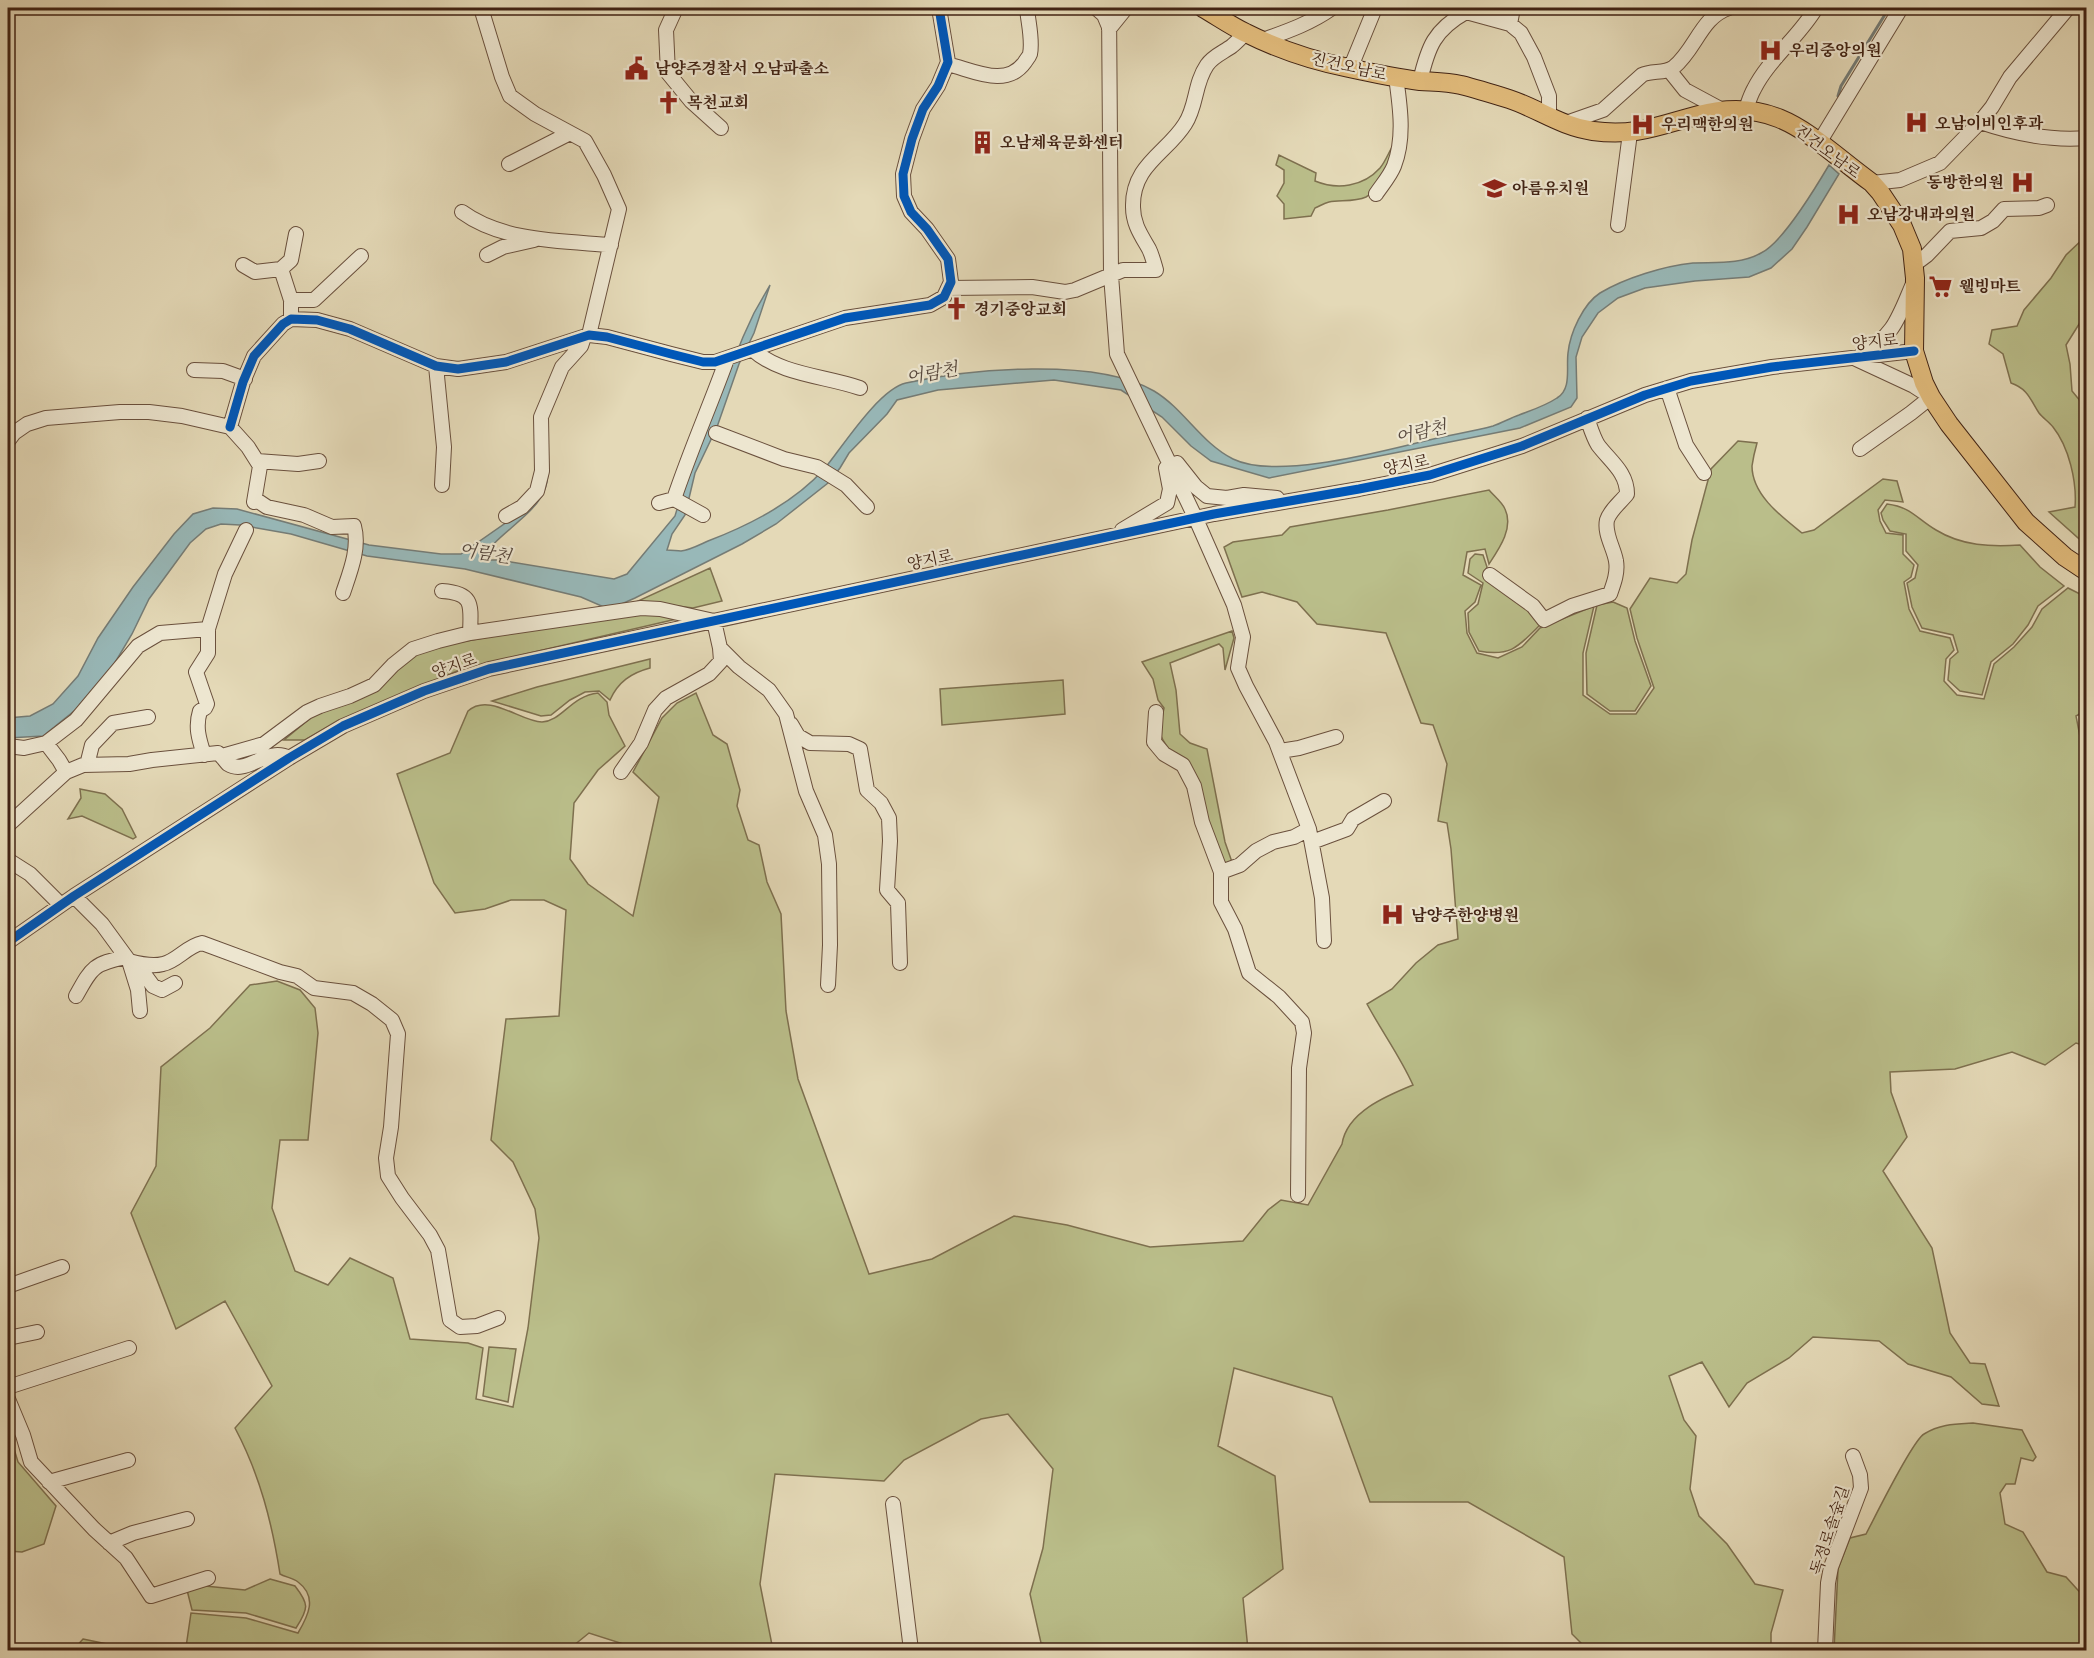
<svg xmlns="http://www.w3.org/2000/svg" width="2094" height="1658" viewBox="0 0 2094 1658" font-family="'Libre Caslon Text','Noto Serif KR',serif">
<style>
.green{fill:#babe8a;stroke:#7e704f;stroke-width:1.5}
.water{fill:#98b8b8;stroke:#757c76;stroke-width:1.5}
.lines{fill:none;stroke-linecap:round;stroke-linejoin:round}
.stream{stroke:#757c76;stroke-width:3}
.minor-casing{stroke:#6a503d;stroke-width:16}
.major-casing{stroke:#412314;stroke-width:20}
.minor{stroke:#ede6d0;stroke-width:14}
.major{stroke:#e2bc7c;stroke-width:18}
.cycleway-casing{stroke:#ede6d0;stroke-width:13}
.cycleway{stroke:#0057b8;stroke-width:9}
.labels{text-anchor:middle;stroke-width:4.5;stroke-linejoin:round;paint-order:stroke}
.poi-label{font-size:16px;font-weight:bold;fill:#412314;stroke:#ede6d0;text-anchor:start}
.street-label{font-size:16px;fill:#412314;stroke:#ede6d0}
.water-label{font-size:18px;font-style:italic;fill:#57483d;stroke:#ede6d0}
</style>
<rect width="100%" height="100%" fill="#e4d9b7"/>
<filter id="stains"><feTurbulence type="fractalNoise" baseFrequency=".00333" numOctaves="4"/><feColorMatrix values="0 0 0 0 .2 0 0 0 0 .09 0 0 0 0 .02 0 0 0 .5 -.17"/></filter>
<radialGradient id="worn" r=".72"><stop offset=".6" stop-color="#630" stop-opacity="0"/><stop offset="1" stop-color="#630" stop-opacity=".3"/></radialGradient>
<path class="green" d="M 1392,147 C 1392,162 1380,190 1366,197 C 1355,202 1340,200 1329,202 C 1324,203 1320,206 1315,208 L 1311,216 L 1284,219 L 1284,204 L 1277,196 L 1284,183 L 1284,170 L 1276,165 L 1279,155 L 1316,173 L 1315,181 C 1337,190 1363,187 1380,168 C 1385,162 1388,154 1392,147 Z
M 2086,236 L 2086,313 L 2066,345 L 2070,364 L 2072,391 L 2086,408 L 2086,545 L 2049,512 L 2075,507 C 2077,482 2069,447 2053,427 C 2049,422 2043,418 2039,413 C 2030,399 2028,389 2011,383 L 2003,354 L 1989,344 L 1992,330 L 2017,326 L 2024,310 L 2051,278 L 2066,255 Z
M 1738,441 L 1757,443 C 1755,450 1753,459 1752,466 C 1752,495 1782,517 1802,533 L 1814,530 L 1883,479 L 1897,481 L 1903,502 L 1885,500 L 1878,510 L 1880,521 L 1886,533 L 1903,535 L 1903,554 L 1914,565 L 1911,577 L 1904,582 L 1909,609 L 1920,631 L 1950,638 L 1954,650 L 1946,659 L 1944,681 L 1957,695 L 1984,699 L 1994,664 L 2014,647 L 2032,627 L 2042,609 L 2068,588 L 2086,597 L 2086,704 L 2085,711 L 2076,716 L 2082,747 L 2086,759 L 2086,1046 L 2076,1043 L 2045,1065 L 2012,1052 L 1955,1069 L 1890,1072 L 1891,1092 L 1907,1137 L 1883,1171 L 1932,1248 L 1950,1333 L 1970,1363 L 1985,1364 L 1999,1406 L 1982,1404 L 1951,1377 L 1908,1364 L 1879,1341 L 1813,1337 L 1789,1358 L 1747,1383 L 1729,1407 L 1702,1362 L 1669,1376 L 1684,1420 L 1696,1436 L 1690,1489 L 1699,1516 L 1727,1544 L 1755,1584 L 1783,1590 L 1771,1633 L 1771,1650 L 1588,1650 L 1572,1634 L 1564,1557 L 1468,1502 L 1370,1502 L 1332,1397 L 1234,1368 L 1218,1446 L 1275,1476 L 1283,1569 L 1243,1598 L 1248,1650 L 1071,1650 L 1041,1643 L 1030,1594 L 1043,1548 L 1053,1469 L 1008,1414 L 981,1419 L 904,1460 L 884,1481 L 775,1474 L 760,1584 L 773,1650 L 642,1650 L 589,1633 L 568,1650 L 161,1650 L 186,1647 L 191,1613 L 246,1618 L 298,1633 C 308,1616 318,1597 298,1582 C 293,1578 285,1577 280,1574 C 272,1523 260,1475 235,1428 L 272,1386 L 225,1301 L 176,1329 L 131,1213 L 156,1166 L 161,1067 L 210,1028 L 250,985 L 277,981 L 300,990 L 315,1008 L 318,1033 L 308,1140 L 280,1140 L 272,1208 L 295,1271 L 328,1285 L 350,1258 L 393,1278 L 410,1339 L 468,1343 L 483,1348 L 476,1399 L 513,1407 L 528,1328 L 539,1238 L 535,1209 L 513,1162 L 491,1140 L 506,1019 L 559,1016 L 566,910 L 544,900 L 511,900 L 485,909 L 455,913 L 434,883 L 397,774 L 450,753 L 468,711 C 489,692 521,722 542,722 C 562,721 571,696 598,693 L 607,702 L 609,715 L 625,746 L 598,770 L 574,803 L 570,859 L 588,884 L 633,916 L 659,797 L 633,772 L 662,718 L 677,703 L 696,693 L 713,735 L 727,744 L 740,790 L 737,806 L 748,840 L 759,845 L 767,882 L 781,914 L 786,1011 L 798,1079 L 869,1274 L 932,1259 L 1014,1216 L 1067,1225 L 1150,1247 L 1243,1241 L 1268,1210 L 1281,1200 L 1308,1205 L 1342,1144 C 1347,1112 1386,1096 1413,1085 C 1400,1056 1382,1032 1367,1004 L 1392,989 L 1416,963 L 1438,945 L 1458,939 L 1451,849 L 1447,823 L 1438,821 L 1447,764 L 1433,725 L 1421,723 L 1386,633 L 1317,624 L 1297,602 L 1262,592 L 1242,597 L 1224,547 L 1233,542 L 1282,535 L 1290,527 L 1388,510 L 1489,490 C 1494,496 1502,502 1505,509 C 1514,528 1499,549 1489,564 L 1485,549 L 1467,552 L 1463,575 L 1481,585 L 1475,602 L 1465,611 L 1467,633 L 1477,653 L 1498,658 L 1522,647 L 1540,628 L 1594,606 L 1583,653 L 1583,695 L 1610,714 L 1636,714 L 1654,688 L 1637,638 L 1630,609 L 1650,578 L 1677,583 L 1686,574 L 1692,540 L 1711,469 Z
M 1887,504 C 1911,507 1916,518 1936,530 C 1962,546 1991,547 2020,545 L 2040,567 L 2064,586 L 2038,606 L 2028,625 L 2013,644 L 1991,662 L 1982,695 L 1960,691 L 1948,680 L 1950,659 L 1958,652 L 1953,635 L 1922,628 L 1912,607 L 1907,583 L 1915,578 L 1918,565 L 1906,551 L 1906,534 L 1890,531 L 1883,520 L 1881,513 Z
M 1475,554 L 1483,555 L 1487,567 L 1485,576 L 1531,611 L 1540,625 C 1519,646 1511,657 1479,651 L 1469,632 L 1468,613 L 1478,604 L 1483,583 L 1468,573 L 1470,559 Z
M 710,568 L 722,601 L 693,608 L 638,601 Z
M 1613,602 L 1627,608 L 1635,641 L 1651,686 L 1635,711 L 1610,711 L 1587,694 L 1586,653 L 1597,605 Z
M 647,613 L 681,618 L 495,661 L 457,671 L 330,726 L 305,740 L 284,740 L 319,711 L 390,674 L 415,655 L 450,644 L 489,637 Z
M 1232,631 L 1234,638 L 1225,670 L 1223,648 L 1219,644 L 1170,663 L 1176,690 L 1180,734 L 1190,743 L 1207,749 L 1225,842 L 1232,862 L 1227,864 L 1222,860 L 1170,750 C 1155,732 1160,729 1164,708 L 1158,700 L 1153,679 L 1142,662 Z
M 650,659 L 650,668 C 631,673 618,682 610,700 L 599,691 L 585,692 L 570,700 L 551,715 L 541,716 L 492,701 L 537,687 Z
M 1063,680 L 1065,714 L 942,725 L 940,689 Z
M 80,789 L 105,794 L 122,809 L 136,837 L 133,839 L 82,816 L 68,819 L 81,798 Z
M 489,1347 L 516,1349 L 508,1402 L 483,1396 Z
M 1973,1423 L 2022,1430 L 2036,1457 L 2033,1461 L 2021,1458 L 2015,1484 L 2006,1484 L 2000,1493 L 2005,1524 L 2023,1532 L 2047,1572 L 2066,1577 L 2086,1599 L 2086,1650 L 1834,1650 L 1838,1569 L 1850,1538 L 1866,1534 C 1875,1517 1912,1441 1924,1434 C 1940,1424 1955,1424 1973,1423 Z
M 8,1429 L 18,1462 L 56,1506 L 44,1544 L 22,1552 L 8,1551 Z
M 270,1579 L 295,1586 C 309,1604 309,1608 296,1628 L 246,1613 L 192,1610 L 187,1590 L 205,1586 L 245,1590 Z
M 83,1639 L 136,1650 L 73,1650 Z"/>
<path class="water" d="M 1829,165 L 1839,174 L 1807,227 L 1792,249 L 1771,268 L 1749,277 L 1695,281 L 1645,288 L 1618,298 L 1598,313 L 1582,337 L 1576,357 L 1577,398 L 1571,407 L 1520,428 L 1269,478 L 1211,461 L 1191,446 L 1162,417 L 1121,390 L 1054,380 L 938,390 L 897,400 L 887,414 L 849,453 L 840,468 L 828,483 L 776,524 L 742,544 L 635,598 L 617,606 L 606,608 L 581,597 L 465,569 L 367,556 L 291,534 L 240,525 L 221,524 L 206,529 L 190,543 L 149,599 L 132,634 L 113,666 L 89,699 L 43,736 L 8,738 L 8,718 L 30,716 L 53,704 L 78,676 L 98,638 L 133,587 L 174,534 L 193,514 L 213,508 L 237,509 L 369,545 L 441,554 L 461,554 L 514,517 L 536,498 L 542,488 L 546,473 L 544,419 L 559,376 L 587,340 C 587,354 575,359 568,370 C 560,382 552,403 548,416 C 539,443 557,472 541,497 C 527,520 495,536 481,560 L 499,560 L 614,579 L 627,574 L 675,516 L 687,476 L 743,337 L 754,313 L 770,285 L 754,333 L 739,364 L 717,427 L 695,473 L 685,515 L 672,534 L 667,550 C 672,550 677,551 681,551 C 690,550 699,545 708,541 C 750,525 795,502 825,468 C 843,446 879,389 906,383 C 969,369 1096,357 1154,391 C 1184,409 1201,443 1233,459 C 1276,480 1379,452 1425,441 C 1448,435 1471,432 1493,426 C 1502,423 1510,418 1519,415 C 1532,410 1545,406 1557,398 C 1572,389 1566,368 1568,353 C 1570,333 1583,304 1600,293 C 1625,278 1664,266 1693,263 C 1716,262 1740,265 1761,253 C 1782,243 1816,187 1829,165 Z"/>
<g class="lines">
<path class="stream" d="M 1838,96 L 1841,86 L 1889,8"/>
<defs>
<path id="minor" d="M 481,8 L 502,77 L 510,96 L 535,114 L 585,141 L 604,175 L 619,209 L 589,335
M 676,8 L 666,30 L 668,73 L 691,101 L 721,128
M 1096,8 L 1104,15 L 1109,27
M 1109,8 L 1111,275 L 1117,354 L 1196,519 L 1234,605 L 1243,637 L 1238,668 L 1246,686 L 1276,742 L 1309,829 L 1322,898 L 1324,941
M 1510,24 L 1513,8
M 1109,29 L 1126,8
M 1263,40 C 1288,31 1311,23 1332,8
M 947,64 C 973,70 1006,89 1025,62 C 1026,60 1029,57 1030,54 C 1033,40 1028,22 1027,8
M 1350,69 L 1375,8
M 1669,70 L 1685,90 L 1724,111
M 1420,81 C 1428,47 1434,30 1466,12 L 1510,24 L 1521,33 L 1534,57 L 1549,96 L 1549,118
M 1745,111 C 1748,104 1750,96 1754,89 C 1769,59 1799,37 1816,8
M 1980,122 C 2015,134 2049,141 2086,138
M 1563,124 L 1603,110 L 1642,75 C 1652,70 1665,74 1674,67 C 1696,49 1701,17 1729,8
M 1820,141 L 1901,8
M 509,164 L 570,133
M 1872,183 L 1900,180 L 1940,163 L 1980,122 L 1992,107 L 2010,77 L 2068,8
M 1376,194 C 1382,185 1390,176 1394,166 C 1405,138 1400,106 1396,77
M 462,212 C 503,242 563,241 611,245
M 1618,225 L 1630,133
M 487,255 L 503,247 L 534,240
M 1915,264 L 1927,255 L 1950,231 L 1981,228 L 1993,221 L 2004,209 L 2039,208 L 2047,205
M 243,265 L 255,272 L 281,269
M 948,288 L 1032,287 L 1065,292 L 1075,290 L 1123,270 L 1156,270 C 1154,263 1152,255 1149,249 C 1141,235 1133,224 1133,207 C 1132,165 1167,153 1185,124 C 1197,106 1194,84 1207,65 C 1213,56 1224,52 1232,46 C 1237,42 1241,37 1246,33
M 291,300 L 314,300 L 361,256
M 291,319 L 291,300 L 281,269 L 291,260 L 296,234
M 753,350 C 781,375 826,376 860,388
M 1861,355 C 1894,335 1898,319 1912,286
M 1856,359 L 1914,386 L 1931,397 L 1911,413 L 1860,449
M 436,366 L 444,447 L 442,485
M 194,370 L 223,371 L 245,379
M 1667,388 L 1686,445 L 1704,473
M 230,427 L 243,382 L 254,356 L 283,324 L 291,319 L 317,320 L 350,329 L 436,366 L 458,369 L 506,362 L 589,335 L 607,337 L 671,354 L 703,362 L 715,362 L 845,318 L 930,305 L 944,297 L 951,282 L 948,259 L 927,229 L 911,212 L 904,196 L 903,174 L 912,139 L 923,109 L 938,86 L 948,62 L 939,8
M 716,433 L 784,459 L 817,467 L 846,485 L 867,507
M 8,441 L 14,433 L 27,424 L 46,418 L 120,412 L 149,412 L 182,416 L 230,427 L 248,447 L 260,466 L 254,502
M 257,461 L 298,464 L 319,461
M 1177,463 L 1196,487 L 1207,496 L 1227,498 L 1244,495 L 1277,498
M 255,499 L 267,507 L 304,515 L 332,527 L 354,526 C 360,548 350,572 343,593
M 674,499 L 703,515
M 659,503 L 674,499 C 690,451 710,406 727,359
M 506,516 L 522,507 L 537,491 L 542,471 L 541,417 L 562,367 L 581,346 L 584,337
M 1122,530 L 1167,503 L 1170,489 L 1166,468
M 1490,575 L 1533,606 L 1544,620 L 1572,606 L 1610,594 C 1614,583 1618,572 1616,561 C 1614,548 1604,534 1607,520 C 1610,510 1621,502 1627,494 C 1627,472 1610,461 1598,445 C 1593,437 1590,426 1587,418
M 442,591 C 474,593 471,605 470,633
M 720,648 L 739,667 L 769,690 L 786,714 L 806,791 L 825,835 L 829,864 L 830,945 L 828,985
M 1156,712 L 1154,742 L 1164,754 L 1183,765 L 1194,786 L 1202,822 L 1221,872 L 1221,902 L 1235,929 L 1249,973 L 1279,997 L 1302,1022 L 1304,1033 L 1299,1068 L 1298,1195
M 791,724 L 798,736 L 810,743 L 849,744 L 860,749 L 867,790 L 881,803 L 889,818 L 890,841 L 887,890 L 898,903 L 900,963
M 46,743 L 59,760 L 66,772
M 8,746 L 24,748 L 46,743 L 76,720 L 138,646 L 160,633 L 208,629
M 1280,751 L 1299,748 L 1336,737
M 204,755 C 199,739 195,727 200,711 L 205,708 L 207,704 L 196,672 L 208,653 L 208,629 L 225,574 L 246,530
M 222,756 L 264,744 L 307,712 L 320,706 L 350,696 L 374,685 L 393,665 L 413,649 L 438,641 L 470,633 L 641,608 L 660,609 L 714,621 L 720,648 L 721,661 L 709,674 L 666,698 L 655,710 L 641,743 L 621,772
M 87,765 L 92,745 L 113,723 L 148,717
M 8,825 L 66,772 L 83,765 L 129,764 L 152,760 L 218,753 C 222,756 225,761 228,764 C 247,776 267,746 289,758
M 1312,842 L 1347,829 L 1353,819 L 1384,801
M 8,860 L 30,874 L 61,905
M 1221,872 L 1240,865 L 1256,851 L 1273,842 L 1294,837 L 1309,829
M 74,896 L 102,924 L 129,961 C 140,964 152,967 163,964 C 177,961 187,946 202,943 L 280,972 L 297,976 L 314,988 L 353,993 L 372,1004 L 392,1020 L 398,1034 L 391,1127 L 386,1158 L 388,1176 L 402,1198 L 430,1235 L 438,1250 L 450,1320 L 460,1327 L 477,1326 L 498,1318
M 8,942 L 74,896 L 289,758 L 343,726 L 424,691 L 489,669 L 1214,514 L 1359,489 L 1430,475 L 1522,446 L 1645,395 L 1691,381 L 1772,367 L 1914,351
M 129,961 L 138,990 L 140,1011
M 136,963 L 153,986 L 162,990 L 175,983
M 76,996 C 92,967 93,964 126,957
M 8,1286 L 62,1267
M 8,1338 L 37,1332
M 8,1387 L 129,1348
M 8,1399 L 23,1435 L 31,1462 L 94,1529 L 126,1558 L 151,1596 L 208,1578
M 49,1482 L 128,1460
M 893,1504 L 911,1650
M 109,1543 L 133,1533 L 187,1519
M 1825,1650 L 1828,1583 L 1831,1567 L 1861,1488 L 1860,1475 L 1853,1456"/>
<path id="major" d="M 1203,8 C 1217,16 1231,26 1246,33 C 1278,49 1314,61 1349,68 C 1372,73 1396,78 1420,81 C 1434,82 1447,82 1461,85 C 1477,89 1493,94 1509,99 C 1539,109 1560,126 1593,131 C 1636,137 1660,125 1699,115 C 1779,94 1814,141 1872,183 L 1880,192 L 1902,225 L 1912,249 L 1915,278 L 1914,351 L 1924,383 L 1931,397 L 1949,424 L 2026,522 L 2065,557 L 2086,571"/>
</defs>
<use href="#minor" class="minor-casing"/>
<use href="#major" class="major-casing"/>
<use href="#minor" class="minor"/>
<use href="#major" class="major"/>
<defs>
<path id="cycleway" d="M 230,427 L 243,382 L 254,356 L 283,324 L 291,319 L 317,320 L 350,329 L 436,366 L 458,369 L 506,362 L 589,335 L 607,337 L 671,354 L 703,362 L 715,362 L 845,318 L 930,305 L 944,297 L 951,282 L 948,259 L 927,229 L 911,212 L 904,196 L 903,174 L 912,139 L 923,109 L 938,86 L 948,62 L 939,8
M 8,942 L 74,896 L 289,758 L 343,726 L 424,691 L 489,669 L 1214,514 L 1359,489 L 1430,475 L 1522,446 L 1645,395 L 1691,381 L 1772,367 L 1914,351"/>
</defs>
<use href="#cycleway" class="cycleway-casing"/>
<use href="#cycleway" class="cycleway"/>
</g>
<defs>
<symbol id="hospital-bare" viewBox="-9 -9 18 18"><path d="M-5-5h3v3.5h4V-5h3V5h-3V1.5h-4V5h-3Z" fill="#8f2418" stroke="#ede6d0" stroke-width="2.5" paint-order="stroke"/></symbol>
<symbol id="civic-bare" viewBox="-9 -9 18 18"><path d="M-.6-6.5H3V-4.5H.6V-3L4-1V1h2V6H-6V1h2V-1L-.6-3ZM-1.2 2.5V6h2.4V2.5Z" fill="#8f2418" stroke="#ede6d0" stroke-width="2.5" paint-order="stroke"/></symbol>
<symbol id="church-bare" viewBox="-9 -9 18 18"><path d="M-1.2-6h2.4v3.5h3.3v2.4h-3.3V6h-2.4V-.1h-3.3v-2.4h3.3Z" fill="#8f2418" stroke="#ede6d0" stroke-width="2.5" paint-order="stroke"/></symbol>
<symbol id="building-bare" viewBox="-9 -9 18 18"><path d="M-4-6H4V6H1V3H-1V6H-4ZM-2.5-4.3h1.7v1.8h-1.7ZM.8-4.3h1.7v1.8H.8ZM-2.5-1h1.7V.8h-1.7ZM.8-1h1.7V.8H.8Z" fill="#8f2418" stroke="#ede6d0" stroke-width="2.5" paint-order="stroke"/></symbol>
<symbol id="school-bare" viewBox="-9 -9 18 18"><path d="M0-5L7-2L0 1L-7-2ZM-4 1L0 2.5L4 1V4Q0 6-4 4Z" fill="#8f2418" stroke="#ede6d0" stroke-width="2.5" paint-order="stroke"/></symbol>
<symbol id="supermarket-bare" viewBox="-9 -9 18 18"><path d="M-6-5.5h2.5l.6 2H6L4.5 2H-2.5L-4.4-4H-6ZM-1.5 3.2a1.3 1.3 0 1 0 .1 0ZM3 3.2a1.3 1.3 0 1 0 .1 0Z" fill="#8f2418" stroke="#ede6d0" stroke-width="2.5" paint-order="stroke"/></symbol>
</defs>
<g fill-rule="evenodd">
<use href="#hospital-bare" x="1754" y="34" width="33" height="33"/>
<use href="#civic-bare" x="620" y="52" width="33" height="33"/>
<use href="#church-bare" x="652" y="86" width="33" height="33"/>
<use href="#hospital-bare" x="1900" y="106" width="33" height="33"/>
<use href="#hospital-bare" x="1626" y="108" width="33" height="33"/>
<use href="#building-bare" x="966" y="126" width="33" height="33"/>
<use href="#hospital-bare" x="2006" y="166" width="33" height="33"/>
<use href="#school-bare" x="1478" y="172" width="33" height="33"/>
<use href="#hospital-bare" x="1832" y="198" width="33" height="33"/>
<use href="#supermarket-bare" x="1924" y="270" width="33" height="33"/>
<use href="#church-bare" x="940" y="292" width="33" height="33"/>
<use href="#hospital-bare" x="1376" y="898" width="33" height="33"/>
</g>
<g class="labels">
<g class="poi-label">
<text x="1789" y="56">우리중앙의원</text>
<text x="655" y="74">남양주경찰서 오남파출소</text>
<text x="687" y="108">목천교회</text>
<text x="1935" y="129">오남이비인후과</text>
<text x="1661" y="130">우리맥한의원</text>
<text x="1000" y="148">오남쳬육문화센터</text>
<text x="2004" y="188" text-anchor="end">동방한의원</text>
<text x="1512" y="194">아름유치원</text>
<text x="1867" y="220">오남강내과의원</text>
<text x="1959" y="292">웰빙마트</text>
<text x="974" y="315">경기중앙교회</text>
<text x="1411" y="921">남양주한양병원</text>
</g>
<g class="street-label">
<text transform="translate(1349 66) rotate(13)" y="6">진건오남로</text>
<text transform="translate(1828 151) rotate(37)" y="6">진건오남로</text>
<text transform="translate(1875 341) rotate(-6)" y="6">양지로</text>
<text transform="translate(1406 464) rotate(-12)" y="6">양지로</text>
<text transform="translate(930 559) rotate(-12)" y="6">양지로</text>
<text transform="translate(454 665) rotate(-19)" y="6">양지로</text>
<text transform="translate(1829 1530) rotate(-72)" y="6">독정로솔숲길</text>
</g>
<g class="water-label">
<text transform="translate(932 373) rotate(-10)" y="6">어람천</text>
<text transform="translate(1421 432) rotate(-13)" y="6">어람천</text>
<text transform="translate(485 553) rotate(9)" y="6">어람천</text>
</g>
</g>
<rect width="2094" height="1658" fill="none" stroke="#e4d9b7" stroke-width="30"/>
<rect x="9" y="9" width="2076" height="1640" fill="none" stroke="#412314" stroke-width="3"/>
<rect x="15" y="15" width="2064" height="1628" fill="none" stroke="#412314" stroke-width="1.5"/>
<rect width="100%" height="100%" filter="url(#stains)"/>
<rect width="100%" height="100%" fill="url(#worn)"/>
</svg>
